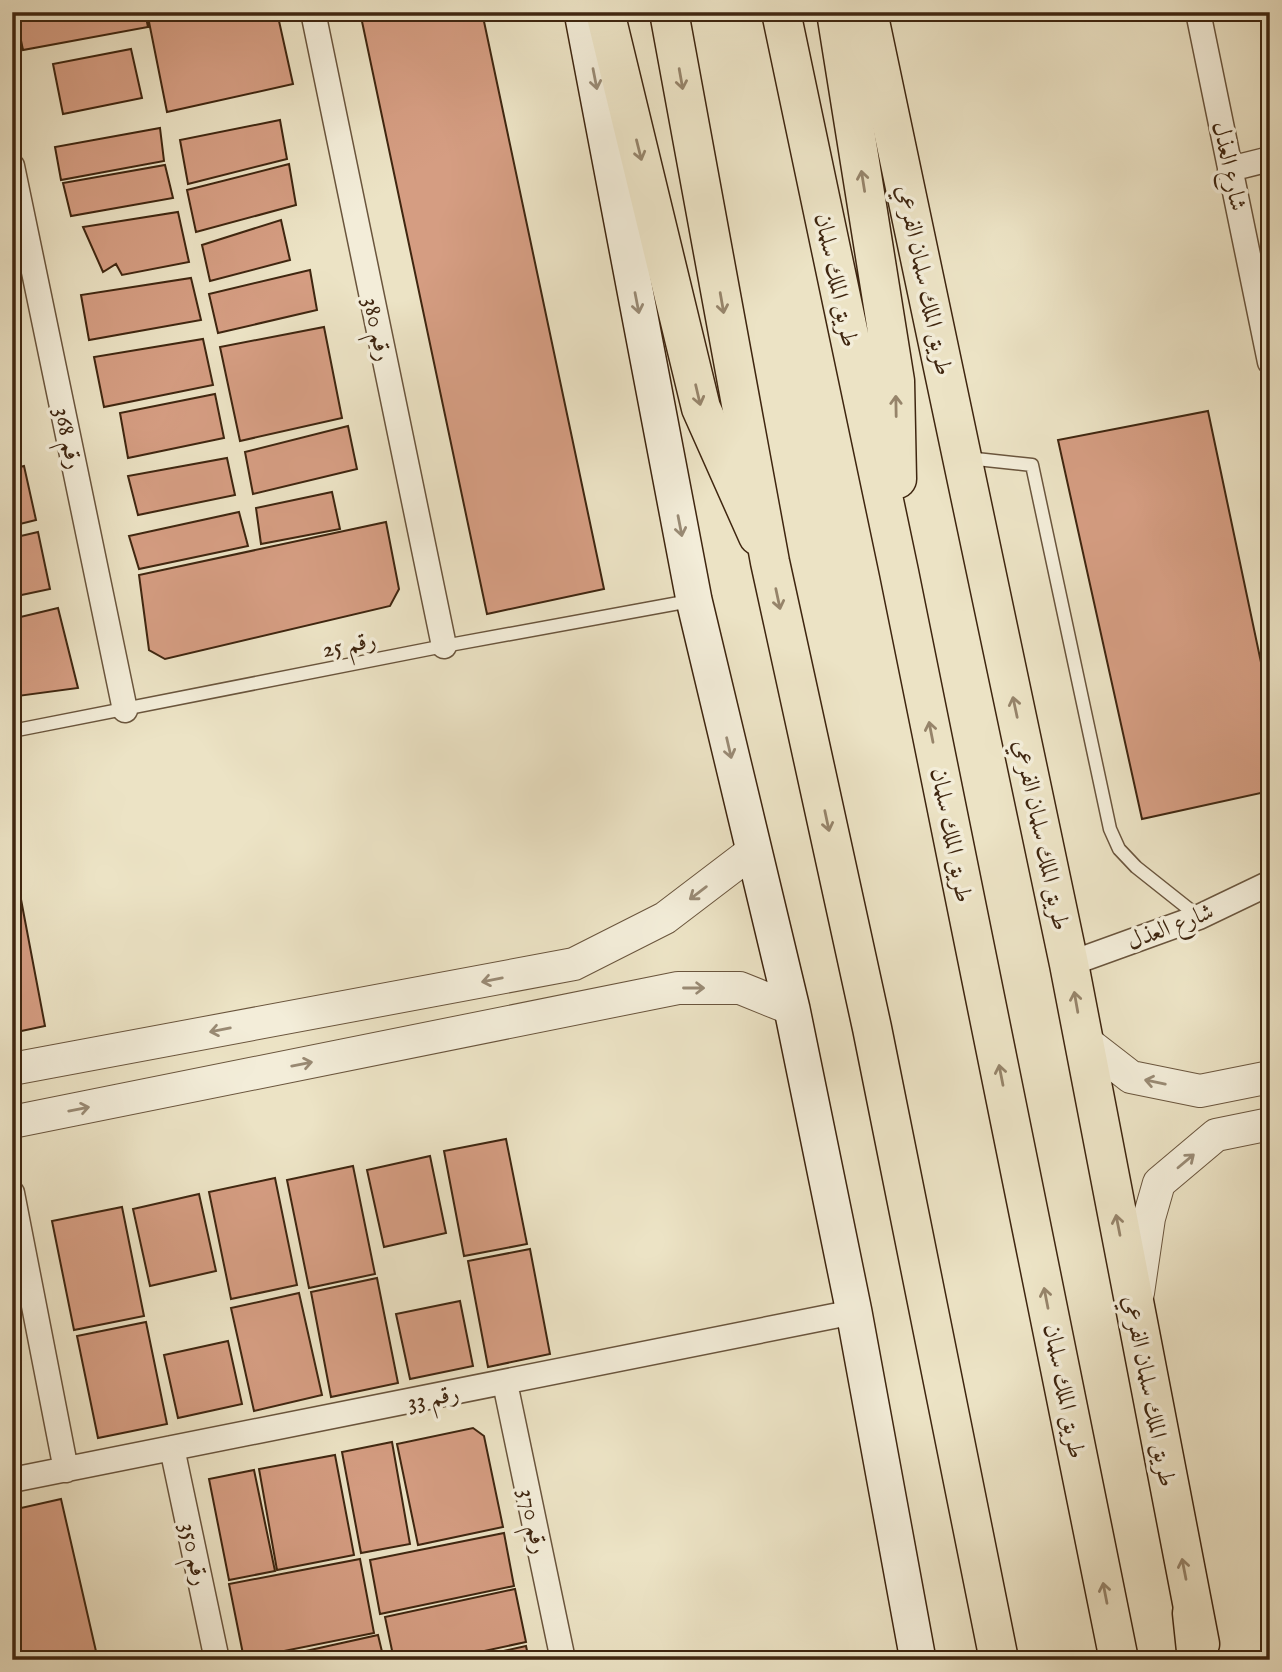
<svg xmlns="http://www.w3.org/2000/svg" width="1282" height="1672" viewBox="0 0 1282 1672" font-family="'IM FELL English',Amiri,serif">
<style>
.building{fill:#d59d82;stroke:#3f2610;stroke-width:2}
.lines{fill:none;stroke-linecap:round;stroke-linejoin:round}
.service-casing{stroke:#6a553d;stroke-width:15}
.minor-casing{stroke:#6a553d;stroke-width:27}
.tertiary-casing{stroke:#6a553d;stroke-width:34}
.secondary-casing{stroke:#3f2610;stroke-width:38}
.primary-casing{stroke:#3f2610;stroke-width:41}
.trunk-casing{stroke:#3f2610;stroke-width:41}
.service{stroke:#f3edd9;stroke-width:12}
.minor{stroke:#f3edd9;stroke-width:24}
.tertiary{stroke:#f3edd9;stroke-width:32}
.secondary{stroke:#f3edd9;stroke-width:35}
.primary{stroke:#ece3c5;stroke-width:38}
.trunk{stroke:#ece3c5;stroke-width:38}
.oneway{stroke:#998a74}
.oneway2{stroke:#96846a}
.labels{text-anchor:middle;stroke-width:7;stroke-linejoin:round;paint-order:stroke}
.street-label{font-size:24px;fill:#3f2610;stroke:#f3edd9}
</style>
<rect width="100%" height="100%" fill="#ece3c5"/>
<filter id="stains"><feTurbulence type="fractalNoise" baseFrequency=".00286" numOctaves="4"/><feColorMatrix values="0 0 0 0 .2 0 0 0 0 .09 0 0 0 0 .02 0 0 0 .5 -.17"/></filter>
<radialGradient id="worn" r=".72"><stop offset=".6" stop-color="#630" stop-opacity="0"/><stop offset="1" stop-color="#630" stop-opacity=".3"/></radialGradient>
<path class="building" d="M 15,12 L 145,12 L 148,27 L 23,50 Z
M 147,12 L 277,12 L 293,84 L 167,112 Z
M 360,12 L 482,12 L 604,589 L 487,614 Z
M 131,49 L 142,98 L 63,114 L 53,64 Z
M 280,120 L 287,159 L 188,184 L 180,140 Z
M 160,128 L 164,161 L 61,180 L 55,147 Z
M 289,164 L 296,205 L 196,232 L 187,190 Z
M 165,165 L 173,198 L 71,216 L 63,183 Z
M 178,212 L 189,262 L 122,275 L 116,264 L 103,272 L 83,227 Z
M 281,220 L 290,260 L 210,281 L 202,245 Z
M 310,270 L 317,310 L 218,333 L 209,294 Z
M 191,278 L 201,320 L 89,340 L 81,295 Z
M 324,327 L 342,418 L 240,441 L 220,347 Z
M 203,339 L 213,385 L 104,407 L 94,357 Z
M 215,394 L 224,438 L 128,458 L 120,413 Z
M 1208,411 L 1270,705 L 1270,791 L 1142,819 L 1058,440 Z
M 348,426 L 357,469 L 253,494 L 245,452 Z
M 227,458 L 235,495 L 138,515 L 128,476 Z
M 24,466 L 36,520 L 12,526 L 12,469 Z
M 332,492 L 340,529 L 261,544 L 256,508 Z
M 239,512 L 248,546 L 139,569 L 129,536 Z
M 386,522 L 399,589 L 390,606 L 165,659 L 149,650 L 139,575 Z
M 38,532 L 50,589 L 12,597 L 12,538 Z
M 58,608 L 78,688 L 18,696 L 12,670 L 12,619 Z
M 12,852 L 45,1026 L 12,1033 Z
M 506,1139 L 527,1244 L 464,1256 L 444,1151 Z
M 430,1156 L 446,1233 L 384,1247 L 367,1170 Z
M 353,1166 L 375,1274 L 309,1288 L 287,1180 Z
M 275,1178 L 297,1285 L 231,1299 L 209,1192 Z
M 199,1194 L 216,1271 L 150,1286 L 133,1209 Z
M 122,1207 L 144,1316 L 74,1330 L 52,1221 Z
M 530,1249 L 550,1354 L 488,1367 L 468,1261 Z
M 377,1278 L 398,1383 L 331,1397 L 311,1292 Z
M 299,1293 L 322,1395 L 254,1411 L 231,1308 Z
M 460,1301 L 473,1366 L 410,1379 L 396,1314 Z
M 146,1322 L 167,1424 L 98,1438 L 77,1336 Z
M 228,1341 L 242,1404 L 178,1418 L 164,1355 Z
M 473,1428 L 484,1436 L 503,1527 L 418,1545 L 397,1444 Z
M 392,1442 L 410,1544 L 361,1553 L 342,1452 Z
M 335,1455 L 354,1555 L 277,1570 L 259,1469 Z
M 254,1470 L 275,1571 L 229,1580 L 209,1479 Z
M 61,1499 L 98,1660 L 12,1660 L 12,1510 Z
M 504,1533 L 514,1586 L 380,1614 L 370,1560 Z
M 360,1559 L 374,1633 L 244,1659 L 229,1584 Z
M 515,1589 L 526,1642 L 442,1660 L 394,1660 L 385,1617 Z
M 378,1635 L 384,1660 L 265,1660 Z
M 526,1646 L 529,1660 L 464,1660 Z"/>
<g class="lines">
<defs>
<path id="service" d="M 967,458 L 1032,465 L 1110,829 L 1119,849 L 1136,867 L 1199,917
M 12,731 L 444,646 L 690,601"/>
<path id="minor" d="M 313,12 L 444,646
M 1198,12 L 1270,362
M 12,166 L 125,710
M 1230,169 L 1270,159
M 1069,964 L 1199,917 L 1270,883
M 12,1193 L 66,1470
M 505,1383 L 563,1660
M 172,1448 L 217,1660
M 12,1480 L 854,1312"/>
<path id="tertiary" d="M 1082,1039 L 1131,1077 L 1200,1091 L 1270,1077
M 12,1069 L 574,964 L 665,918 L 753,851
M 12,1122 L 678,988 L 740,988 L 792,1009
M 1138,1293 L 1149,1218 L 1159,1183 L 1216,1135 L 1270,1124"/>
<path id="secondary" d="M 582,12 L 694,600 L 792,1009 L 854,1312 L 918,1660"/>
<path id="primary" d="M 605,12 L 701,408 L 758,536
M 868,12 L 1069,964 L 1200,1644"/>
<path id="trunk" d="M 669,12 L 770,562 L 872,1028 L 999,1660
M 781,12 L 899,572 L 1119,1660
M 836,12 L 895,381 L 897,479
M 1192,1613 L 1197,1660"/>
</defs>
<use href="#service" class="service-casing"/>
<use href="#minor" class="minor-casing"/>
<use href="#tertiary" class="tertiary-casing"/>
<use href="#secondary" class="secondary-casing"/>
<use href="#primary" class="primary-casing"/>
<use href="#trunk" class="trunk-casing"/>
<use href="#service" class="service"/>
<use href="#minor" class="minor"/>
<use href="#tertiary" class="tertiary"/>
<use href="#secondary" class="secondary"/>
<use href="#primary" class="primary"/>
<use href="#trunk" class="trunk"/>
</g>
<defs><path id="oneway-shaft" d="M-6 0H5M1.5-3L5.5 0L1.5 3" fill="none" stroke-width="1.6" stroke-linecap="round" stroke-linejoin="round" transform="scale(1.75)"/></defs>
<g class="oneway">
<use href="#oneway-shaft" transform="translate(595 79) rotate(79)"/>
<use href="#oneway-shaft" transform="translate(637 303) rotate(79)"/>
<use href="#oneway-shaft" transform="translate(680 526) rotate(79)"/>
<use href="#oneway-shaft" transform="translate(729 748) rotate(77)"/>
<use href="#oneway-shaft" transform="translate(698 893) rotate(143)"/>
<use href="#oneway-shaft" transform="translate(492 980) rotate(169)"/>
<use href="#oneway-shaft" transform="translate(694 988)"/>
<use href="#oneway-shaft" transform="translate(220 1030) rotate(169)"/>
<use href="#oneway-shaft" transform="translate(302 1064) rotate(-11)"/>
<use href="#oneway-shaft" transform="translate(1155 1082) rotate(-168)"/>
<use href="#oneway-shaft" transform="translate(79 1109) rotate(-11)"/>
<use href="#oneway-shaft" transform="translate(1186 1161) rotate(-40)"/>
</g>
<g class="oneway2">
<use href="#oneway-shaft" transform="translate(681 79) rotate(80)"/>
<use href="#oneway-shaft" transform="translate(639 150) rotate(76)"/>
<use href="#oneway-shaft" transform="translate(863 181) rotate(-99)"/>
<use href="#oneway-shaft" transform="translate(722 303) rotate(80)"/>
<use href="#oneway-shaft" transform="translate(698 395) rotate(77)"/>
<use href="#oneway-shaft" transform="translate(896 406) rotate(-91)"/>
<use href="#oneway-shaft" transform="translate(778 599) rotate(78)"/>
<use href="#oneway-shaft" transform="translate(1015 707) rotate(-102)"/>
<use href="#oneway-shaft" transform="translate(931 732) rotate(-101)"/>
<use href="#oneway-shaft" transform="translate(827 821) rotate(78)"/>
<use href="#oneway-shaft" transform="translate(1076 1002) rotate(-100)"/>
<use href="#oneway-shaft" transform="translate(1001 1075) rotate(-101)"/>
<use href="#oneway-shaft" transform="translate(1118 1225) rotate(-101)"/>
<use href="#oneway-shaft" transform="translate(1046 1298) rotate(-101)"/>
<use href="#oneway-shaft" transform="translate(1184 1569) rotate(-101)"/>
<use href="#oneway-shaft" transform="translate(1105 1593) rotate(-101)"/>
</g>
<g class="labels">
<g class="street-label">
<text transform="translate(1230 166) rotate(78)" y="8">شارع العذل</text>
<text transform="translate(837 280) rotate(78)" y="8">طريق الملك سلمان</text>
<text transform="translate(925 280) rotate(78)" y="8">طريق الملك سلمان الفرعي</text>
<text transform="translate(378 329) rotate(78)" y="8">رقم 380</text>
<text transform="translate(69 438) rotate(78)" y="8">رقم 368</text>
<text transform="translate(349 644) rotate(-11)" y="8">رقم 25</text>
<text transform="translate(952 835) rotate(79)" y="8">طريق الملك سلمان</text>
<text transform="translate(1042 835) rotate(78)" y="8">طريق الملك سلمان الفرعي</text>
<text transform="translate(1170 926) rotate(-21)" y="8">شارع العذل</text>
<text transform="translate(1065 1391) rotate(79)" y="8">طريق الملك سلمان</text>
<text transform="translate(1150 1391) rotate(79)" y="8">طريق الملك سلمان الفرعي</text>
<text transform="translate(433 1397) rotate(-11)" y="8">رقم 33</text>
<text transform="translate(534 1521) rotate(78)" y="8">رقم 370</text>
<text transform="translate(195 1554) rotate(78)" y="8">رقم 350</text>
</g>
</g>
<rect width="1282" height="1672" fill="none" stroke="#ece3c5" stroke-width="42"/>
<rect x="14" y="14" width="1254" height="1644" fill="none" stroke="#3f2610" stroke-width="3.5"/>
<rect x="21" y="21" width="1240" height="1630" fill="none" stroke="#3f2610" stroke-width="2"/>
<rect width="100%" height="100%" filter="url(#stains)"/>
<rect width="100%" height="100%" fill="url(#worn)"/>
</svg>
